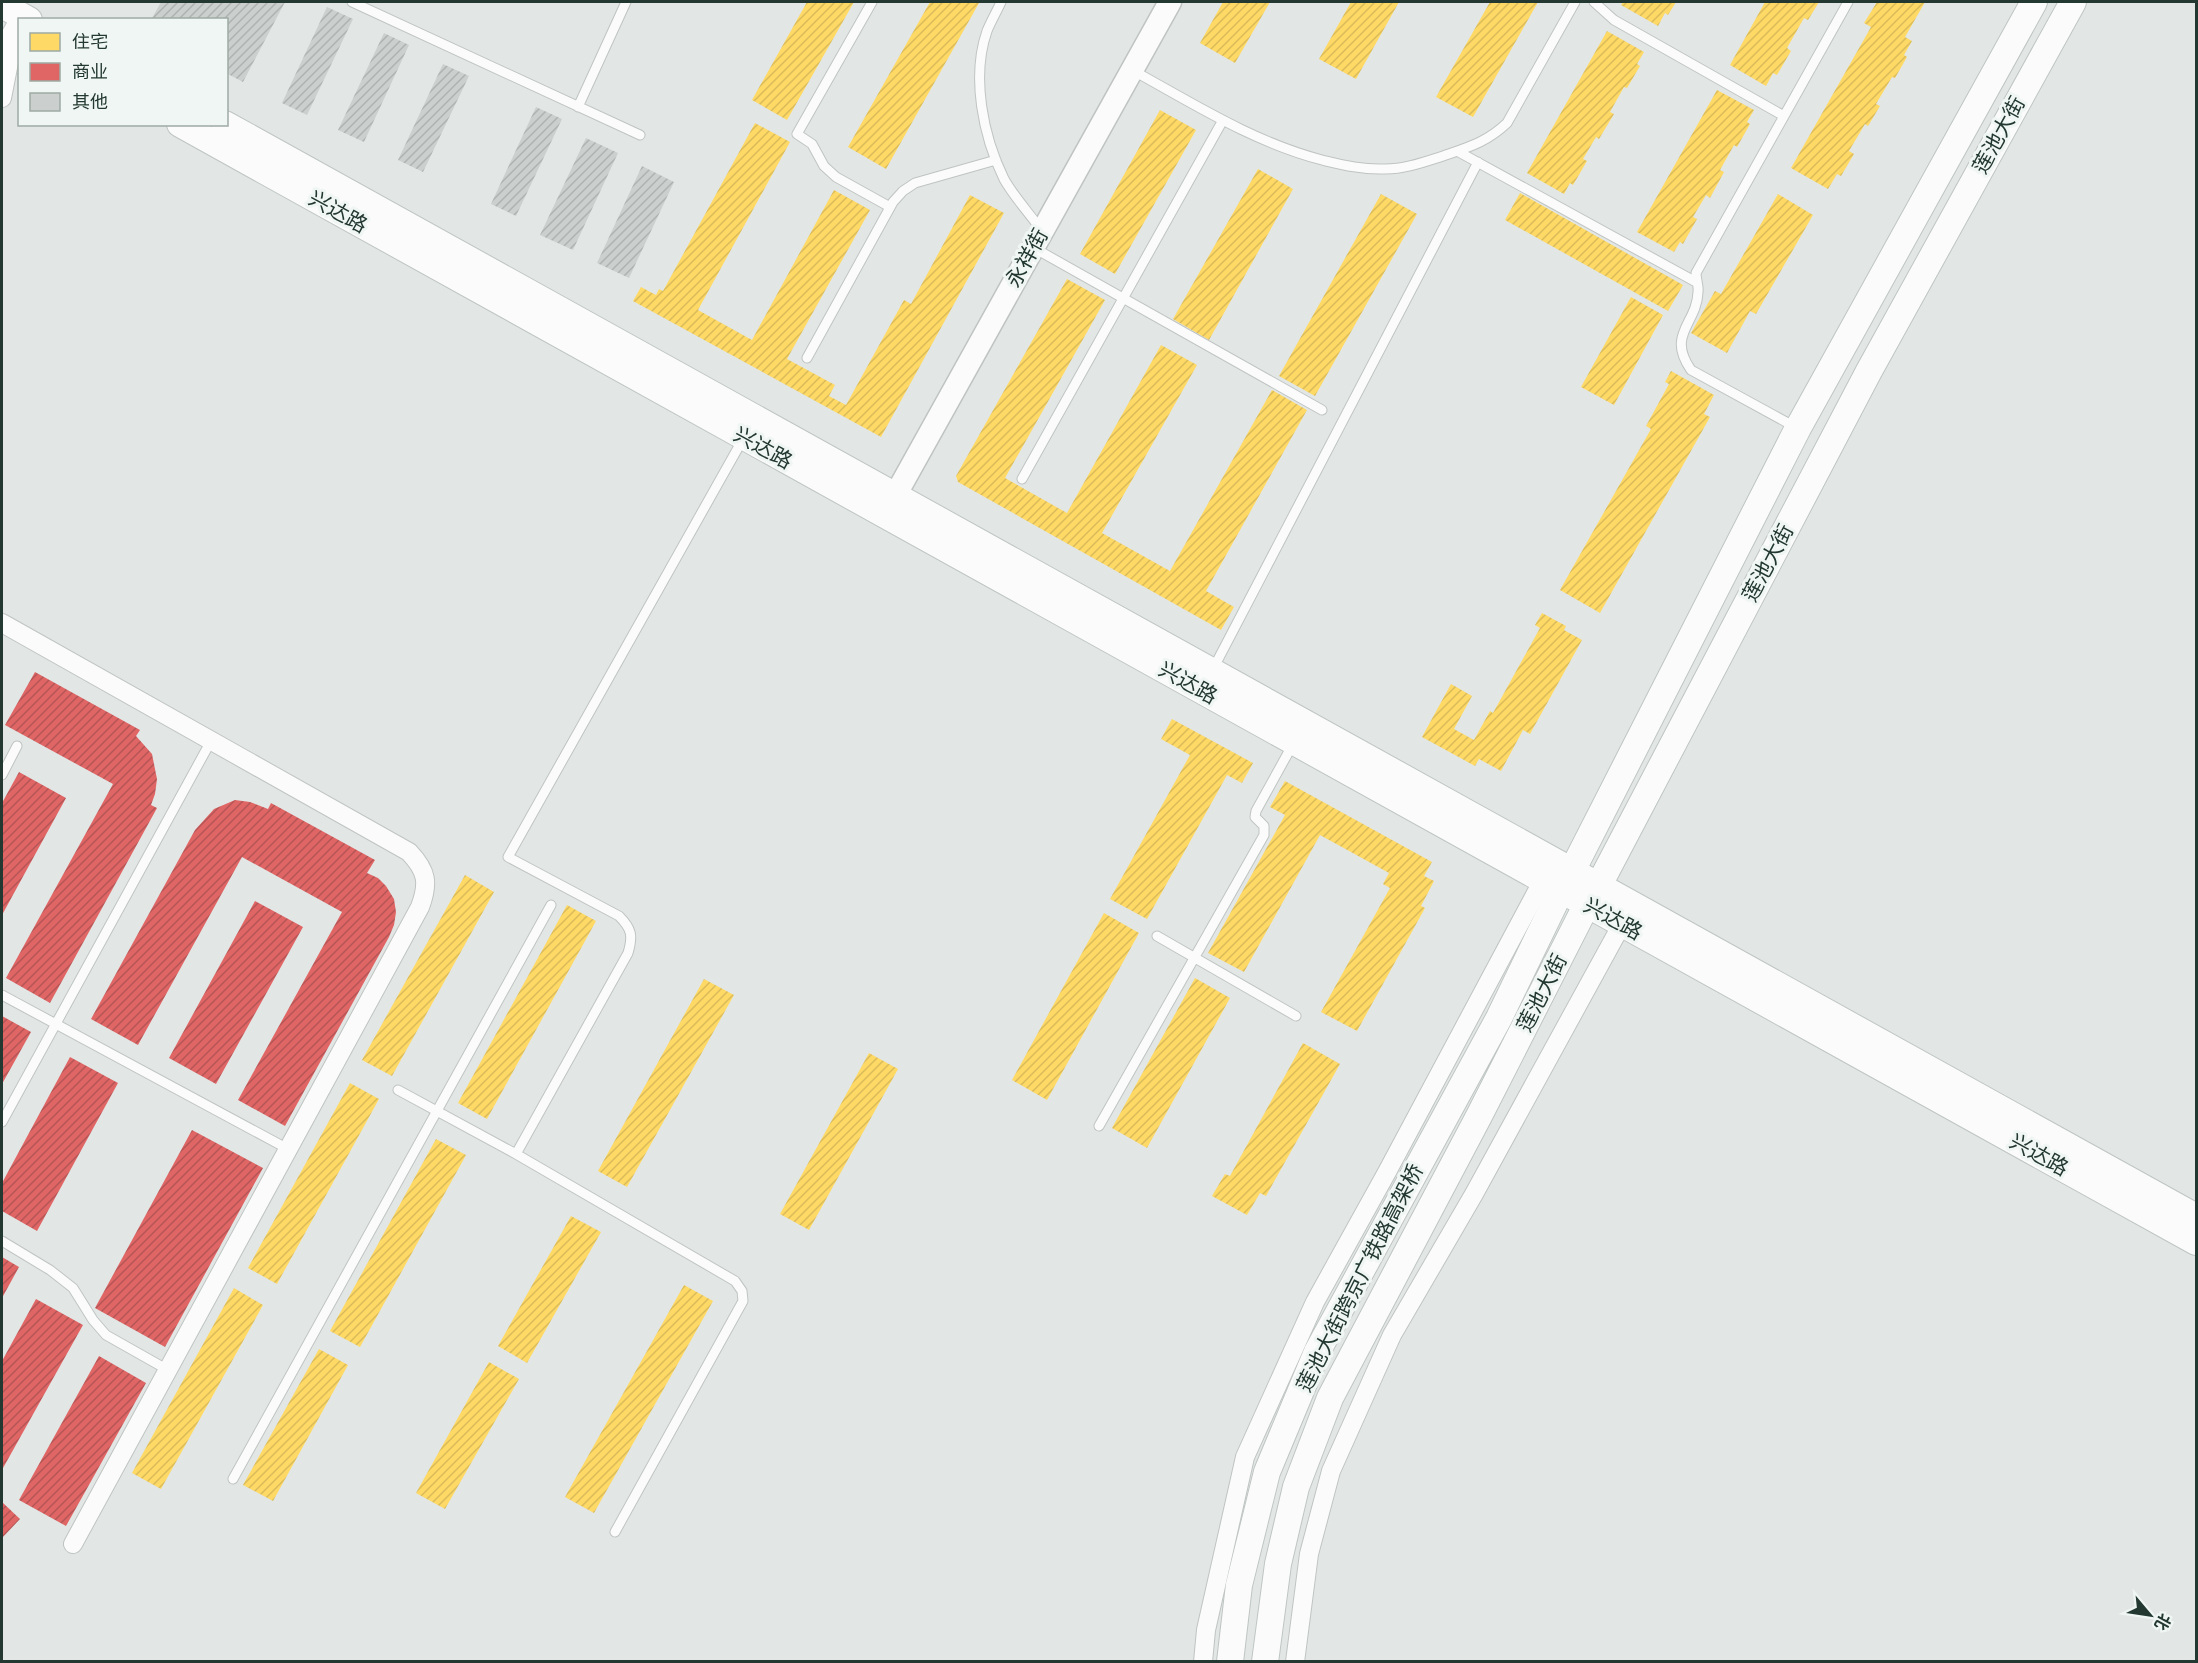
<svg xmlns="http://www.w3.org/2000/svg" width="2198" height="1663" viewBox="0 0 2198 1663" font-family="Raleway,'Noto Sans SC',sans-serif">
<style>
.homes{fill:url(#homes-hatch)}
.shops{fill:url(#shops-hatch)}
.building{fill:url(#building-hatch)}
.lines{fill:none;stroke-linecap:round;stroke-linejoin:round}
.service-casing{stroke:#bfc4c2;stroke-width:11}
.minor-casing{stroke:#bfc4c2;stroke-width:20}
.tertiary-casing{stroke:#bfc4c2;stroke-width:25}
.secondary-casing{stroke:#bec5c2;stroke-width:28}
.service{stroke:#fbfbfb;stroke-width:9}
.minor{stroke:#fbfbfb;stroke-width:18}
.tertiary{stroke:#fbfbfb;stroke-width:22}
.secondary{stroke:#fbfbfb;stroke-width:26}
.labels{text-anchor:middle;stroke-width:6;stroke-linejoin:round;paint-order:stroke}
.street-label{font-size:21px;fill:#223831;stroke:#f0f6f3}
</style>
<defs>
<pattern id="homes-hatch" width="6" height="6" patternUnits="userSpaceOnUse" patternTransform="scale(1.5)"><rect width="6" height="6" fill="#ffd966"/><path d="M-1 1l2-2M0 6l6-6M5 7l2-2" fill="none" stroke="#dabb59"/></pattern>
<pattern id="shops-hatch" width="6" height="6" patternUnits="userSpaceOnUse" patternTransform="scale(1.5)"><rect width="6" height="6" fill="#e06666"/><path d="M-1 1l2-2M0 6l6-6M5 7l2-2" fill="none" stroke="#b55555"/></pattern>
<pattern id="building-hatch" width="6" height="6" patternUnits="userSpaceOnUse" patternTransform="scale(1.5)"><rect width="6" height="6" fill="#cbd0ce"/><path d="M-1 1l2-2M0 6l6-6M5 7l2-2" fill="none" stroke="#aeb3b1"/></pattern>
</defs>
<rect width="100%" height="100%" fill="#e2e7e5"/>
<path class="homes" d="M 807,2 L 854,2 L 787,120 L 752,100 Z
M 930,2 L 979,3 L 886,169 L 848,147 Z
M 1223,2 L 1270,2 L 1235,63 L 1200,43 Z
M 1351,2 L 1399,2 L 1356,79 L 1319,59 Z
M 1490,2 L 1538,2 L 1473,117 L 1436,97 Z
M 1623,2 L 1676,2 L 1668,15 L 1665,13 L 1658,26 L 1621,5 Z
M 1765,2 L 1819,2 L 1808,20 L 1804,18 L 1787,48 L 1791,51 L 1777,75 L 1773,73 L 1766,86 L 1730,65 Z
M 1877,2 L 1925,2 L 1905,37 L 1912,41 L 1904,55 L 1907,57 L 1895,78 L 1892,77 L 1876,104 L 1880,106 L 1868,126 L 1865,124 L 1849,151 L 1854,154 L 1841,176 L 1837,174 L 1828,189 L 1791,168 L 1871,27 L 1864,23 Z
M 1607,31 L 1644,52 L 1637,64 L 1640,66 L 1627,88 L 1624,87 L 1610,112 L 1614,114 L 1599,139 L 1596,137 L 1583,159 L 1587,161 L 1573,185 L 1570,183 L 1564,194 L 1527,173 Z
M 1717,90 L 1754,110 L 1747,122 L 1750,124 L 1737,147 L 1734,145 L 1720,170 L 1724,172 L 1710,198 L 1706,195 L 1693,217 L 1697,219 L 1683,244 L 1680,242 L 1674,252 L 1637,232 Z
M 1160,110 L 1196,130 L 1115,274 L 1080,254 Z
M 755,123 L 790,142 L 698,310 L 752,340 L 834,190 L 870,210 L 787,359 L 835,385 L 829,396 L 846,405 L 904,300 L 911,304 L 970,195 L 1004,213 L 881,437 L 633,301 L 641,287 L 656,295 L 659,289 L 663,291 Z
M 1258,169 L 1293,189 L 1209,340 L 1173,319 Z
M 1520,193 L 1683,285 L 1668,311 L 1505,220 Z
M 1381,194 L 1417,214 L 1315,396 L 1279,376 Z
M 1778,194 L 1813,215 L 1756,314 L 1750,311 L 1727,353 L 1691,333 L 1715,291 L 1721,294 Z
M 1067,279 L 1105,300 L 1005,478 L 1067,513 L 1161,345 L 1197,365 L 1102,533 L 1170,571 L 1272,390 L 1307,410 L 1206,591 L 1234,607 L 1221,630 L 958,482 L 956,476 Z
M 1631,297 L 1663,315 L 1614,405 L 1581,387 Z
M 1671,371 L 1714,395 L 1704,414 L 1710,417 L 1600,613 L 1560,590 L 1651,429 L 1646,426 L 1669,384 L 1665,382 Z
M 1542,613 L 1566,626 L 1564,630 L 1582,640 L 1530,734 L 1523,730 L 1501,771 L 1479,759 L 1475,766 L 1422,737 L 1451,684 L 1472,696 L 1454,729 L 1474,740 L 1490,711 L 1493,713 L 1540,628 L 1535,625 Z
M 1172,719 L 1253,763 L 1242,783 L 1227,775 L 1147,919 L 1110,899 L 1190,755 L 1161,739 Z
M 1285,781 L 1432,862 L 1424,876 L 1434,881 L 1421,906 L 1425,908 L 1357,1031 L 1321,1012 L 1390,888 L 1383,884 L 1389,873 L 1320,835 L 1244,972 L 1208,953 L 1285,815 L 1270,807 Z
M 465,875 L 494,892 L 392,1076 L 362,1060 Z
M 567,905 L 596,921 L 487,1119 L 458,1103 Z
M 1104,913 L 1139,933 L 1047,1100 L 1012,1080 Z
M 1195,978 L 1230,998 L 1147,1148 L 1112,1128 Z
M 704,979 L 734,995 L 627,1187 L 598,1171 Z
M 1303,1043 L 1340,1064 L 1266,1196 L 1260,1193 L 1247,1215 L 1212,1196 L 1225,1174 L 1230,1176 Z
M 869,1053 L 898,1069 L 809,1230 L 780,1214 Z
M 350,1083 L 379,1099 L 277,1284 L 248,1268 Z
M 436,1139 L 466,1155 L 360,1347 L 330,1331 Z
M 571,1216 L 601,1232 L 527,1363 L 498,1346 Z
M 684,1285 L 713,1301 L 594,1513 L 565,1497 Z
M 234,1288 L 263,1305 L 161,1489 L 132,1473 Z
M 319,1349 L 348,1365 L 273,1501 L 243,1485 Z
M 489,1362 L 519,1379 L 445,1509 L 416,1493 Z"/>
<path class="shops" d="M 35,672 L 140,730 L 136,736 L 152,754 L 157,779 L 155,794 L 151,805 L 157,808 L 50,1003 L 6,978 L 113,784 L 5,725 Z
M 19,772 L 66,798 L 2,915 L 2,803 Z
M 235,800 L 250,802 L 268,809 L 271,803 L 375,860 L 367,873 L 378,878 L 386,886 L 394,899 L 396,912 L 394,925 L 389,937 L 285,1126 L 238,1100 L 342,912 L 242,857 L 138,1045 L 91,1019 L 195,830 L 214,809 Z
M 255,901 L 303,927 L 216,1084 L 169,1058 Z
M 2,1016 L 31,1032 L 2,1084 Z
M 70,1057 L 118,1083 L 37,1231 L 2,1211 L 2,1183 Z
M 192,1130 L 263,1168 L 165,1347 L 95,1308 Z
M 2,1257 L 19,1267 L 2,1298 Z
M 36,1299 L 83,1325 L 3,1468 L 2,1467 L 2,1361 Z
M 99,1356 L 146,1383 L 66,1526 L 19,1500 Z
M 2,1502 L 20,1519 L 2,1538 Z"/>
<path class="building" d="M 161,2 L 285,2 L 243,82 L 226,73 L 226,20 L 151,20 Z
M 327,7 L 353,19 L 307,115 L 282,103 Z
M 384,33 L 409,45 L 364,142 L 338,130 Z
M 443,64 L 469,76 L 423,172 L 398,160 Z
M 536,107 L 562,119 L 516,216 L 491,204 Z
M 586,138 L 618,153 L 573,250 L 540,235 Z
M 642,166 L 674,182 L 629,278 L 597,263 Z"/>
<g class="lines">
<defs>
<path id="service" d="M 352,2 L 640,135
M 872,2 L 797,134 L 812,144 L 824,166 L 836,177 L 890,207
M 1001,2 C 997,11 991,21 987,31 C 971,77 983,136 1004,179 C 1014,197 1030,214 1042,231
M 1594,2 L 1614,20 L 1784,116
M 1132,70 C 1194,104 1253,142 1322,160 C 1343,165 1363,170 1385,169 C 1405,169 1424,162 1443,156 C 1469,147 1487,142 1507,123 L 1575,2
M 578,107 L 626,2
M 1457,151 L 1696,282
M 1034,248 L 1322,410
M 807,358 L 893,202 L 903,191 L 915,183 L 996,160
M 1797,428 L 1691,370 C 1666,334 1697,324 1698,292 C 1699,286 1696,280 1696,273 L 1848,2
M 1022,479 L 1223,120
M 1212,671 L 1478,162
M 2,775 L 17,746
M 1157,936 L 1296,1016
M 2,995 L 288,1149
M 398,1090 L 516,1154 L 628,953 C 633,936 632,929 619,916 L 508,857 L 743,439
M 2,1122 L 211,741
M 1099,1126 L 1264,835 L 1264,826 L 1255,817 L 1256,811 L 1293,744
M 516,1154 L 735,1281 L 742,1291 L 743,1301 L 615,1532
M 2,1241 L 50,1270 L 73,1288 L 93,1320 L 106,1335 L 168,1370
M 233,1479 L 551,905"/>
<path id="minor" d="M 2,98 L 12,47
M 2,623 L 409,852 C 427,871 429,883 420,907 L 73,1544
M 1203,1662 L 1206,1630 L 1245,1457 L 1315,1302 L 1387,1172 L 1543,880
M 1295,1662 L 1309,1554 L 1331,1471 L 1392,1335 L 1474,1194 L 1622,924"/>
<path id="tertiary" d="M 886,512 L 1170,2"/>
<path id="secondary" d="M 2,5 L 29,20
M 2,58 L 20,26
M 180,124 L 2196,1242
M 225,124 L 2196,1217
M 1230,1662 L 1239,1585 L 1267,1472 L 1317,1352 L 1499,1018 L 1561,890 L 1572,871 L 1798,428 L 2034,2
M 1265,1662 L 1278,1564 L 1296,1487 L 1330,1398 L 1479,1116 L 1587,904 L 1599,885 L 1869,371 L 2073,2"/>
</defs>
<use href="#service" class="service-casing"/>
<use href="#minor" class="minor-casing"/>
<use href="#tertiary" class="tertiary-casing"/>
<use href="#secondary" class="secondary-casing"/>
<use href="#service" class="service"/>
<use href="#minor" class="minor"/>
<use href="#tertiary" class="tertiary"/>
<use href="#secondary" class="secondary"/>
</g>
<g class="labels">
<g class="street-label">
<text transform="translate(1999 135) rotate(-61)" y="7">莲池大街</text>
<text transform="translate(338 212) rotate(29)" y="7">兴达路</text>
<text transform="translate(1027 258) rotate(-61)" y="7">永祥街</text>
<text transform="translate(763 448) rotate(29)" y="7">兴达路</text>
<text transform="translate(1768 563) rotate(-62)" y="7">莲池大街</text>
<text transform="translate(1188 683) rotate(29)" y="7">兴达路</text>
<text transform="translate(1613 919) rotate(29)" y="7">兴达路</text>
<text transform="translate(1542 993) rotate(-63)" y="7">莲池大街</text>
<text transform="translate(2039 1155) rotate(29)" y="7">兴达路</text>
<text transform="translate(1360 1278) rotate(-63)" y="7">莲池大街跨京广铁路高架桥</text>
</g>
</g>
<rect width="2198" height="1663" fill="none" stroke="#223831" stroke-width="6"/>
<rect x="18" y="18" width="210" height="108" fill="#f0f6f3" stroke="#9eaaa5" stroke-width="1.5"/>
<rect x="30" y="33" width="30" height="18" fill="#ffd966" stroke="#9eaaa5" stroke-width="1.5"/>
<text x="72" y="48" font-size="18" fill="#223831">住宅</text>
<rect x="30" y="63" width="30" height="18" fill="#e06666" stroke="#9eaaa5" stroke-width="1.5"/>
<text x="72" y="78" font-size="18" fill="#223831">商业</text>
<rect x="30" y="93" width="30" height="18" fill="#cbd0ce" stroke="#9eaaa5" stroke-width="1.5"/>
<text x="72" y="108" font-size="18" fill="#223831">其他</text>
<g transform="translate(2150 1615) rotate(119)" stroke="#f0f6f3" stroke-width="4.5" paint-order="stroke">
<path d="M0-4.5L10 22L0 15L-10 22Z" fill="#223831"/>
<text y="-9" font-size="16" font-weight="bold" text-anchor="middle" fill="#223831">北</text>
</g>
</svg>
